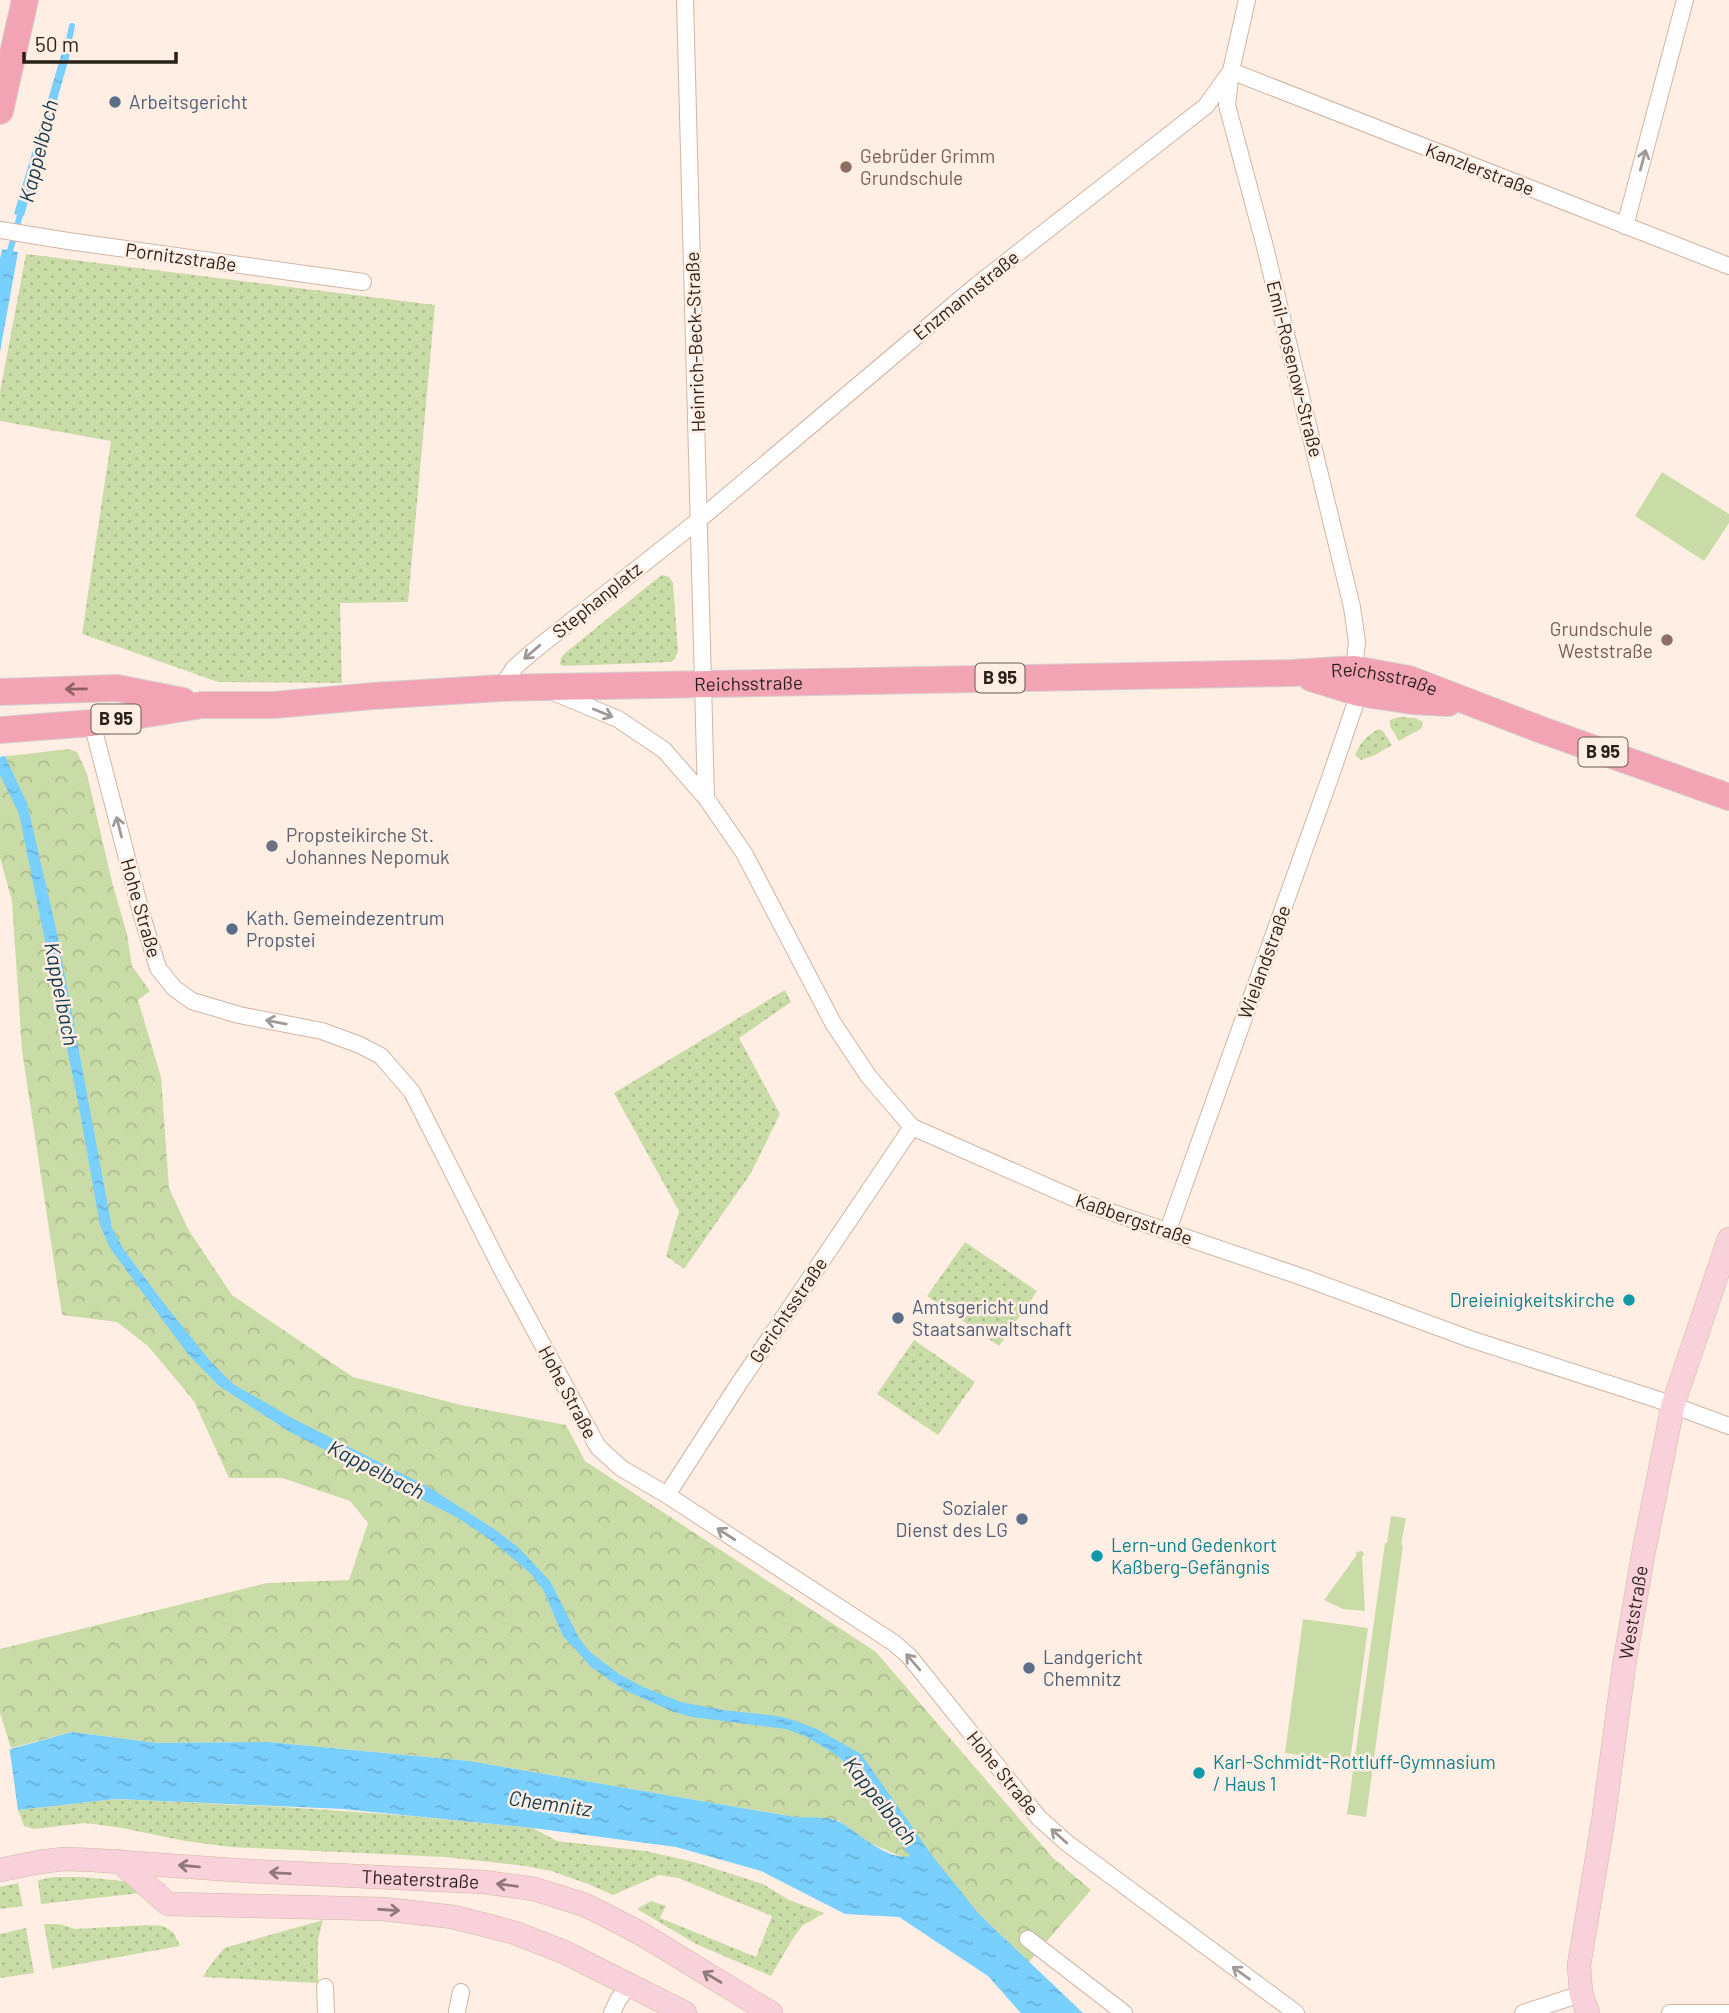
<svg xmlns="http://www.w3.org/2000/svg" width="1729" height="2013" viewBox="0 0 1729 2013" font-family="Barlow,sans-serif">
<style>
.grass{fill:url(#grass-dots)}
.park{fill:url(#park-crowns)}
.pitch{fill:#c9dca8}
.water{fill:url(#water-ripples)}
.pier{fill:#ffeee3}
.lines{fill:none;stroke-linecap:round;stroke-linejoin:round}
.stream{stroke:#79cffd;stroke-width:6}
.street-casing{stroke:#d0b5a5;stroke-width:18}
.secondary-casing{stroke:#d0b5a5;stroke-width:24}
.primary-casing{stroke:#d4d2d1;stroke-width:28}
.street{stroke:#fff;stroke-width:16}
.secondary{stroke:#f9d1da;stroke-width:23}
.primary{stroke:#f2a4b5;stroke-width:26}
.oneway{stroke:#9f9a98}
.oneway2{stroke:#8e6267}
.oneway3{stroke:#91787a}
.service-dot{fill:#5c6f8a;stroke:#ffeee3;stroke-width:2.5}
.education-dot{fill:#8d6e63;stroke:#ffeee3;stroke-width:2.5}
.worship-dot{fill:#6b7280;stroke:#ffeee3;stroke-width:2.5}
.culture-dot{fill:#0f9aa8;stroke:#ffeee3;stroke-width:2.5}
.labels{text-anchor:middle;stroke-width:5;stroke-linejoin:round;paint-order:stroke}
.shield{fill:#ffeee3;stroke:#695d56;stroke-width:2}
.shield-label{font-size:18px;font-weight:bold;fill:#291f19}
.service-label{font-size:19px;fill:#4e5e75;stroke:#ffeee3;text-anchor:start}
.education-label{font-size:19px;fill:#785e54;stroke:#ffeee3;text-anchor:start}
.street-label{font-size:19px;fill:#291f19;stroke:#ffeee3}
.worship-label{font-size:19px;fill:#5b616d;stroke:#ffeee3;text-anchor:start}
.culture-label{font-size:19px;fill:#0d838f;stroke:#ffeee3;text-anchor:start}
.water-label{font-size:21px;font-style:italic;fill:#143a4d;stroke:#ffeee3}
</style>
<defs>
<pattern id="grass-dots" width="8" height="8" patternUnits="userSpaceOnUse" patternTransform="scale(1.75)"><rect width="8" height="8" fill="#c9dca8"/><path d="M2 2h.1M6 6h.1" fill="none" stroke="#adbc90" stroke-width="1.8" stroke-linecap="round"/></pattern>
<pattern id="park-crowns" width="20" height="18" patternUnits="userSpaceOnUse" patternTransform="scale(1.75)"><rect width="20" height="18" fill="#c9dca8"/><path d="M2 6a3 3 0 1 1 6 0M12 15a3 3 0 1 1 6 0" fill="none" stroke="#adbc90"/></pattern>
<pattern id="water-ripples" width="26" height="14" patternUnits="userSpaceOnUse" patternTransform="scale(1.75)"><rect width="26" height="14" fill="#79cffd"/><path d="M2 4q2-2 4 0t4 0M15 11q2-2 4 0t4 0" fill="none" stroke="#69b1d8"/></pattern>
</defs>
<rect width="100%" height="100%" fill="#ffeee3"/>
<path class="grass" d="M 26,254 L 435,305 L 408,602 L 340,603 L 342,683 L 218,682 L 82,634 L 111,441 L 0,421 L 0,392 Z
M 663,575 L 669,577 L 673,583 L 678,651 L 675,659 L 671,662 L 563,666 L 560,664 L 561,658 L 565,653 L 659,577 Z
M 1399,717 L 1415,718 L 1423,722 L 1422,728 L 1399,741 L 1390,726 L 1390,720 Z
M 1379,729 L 1383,731 L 1392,745 L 1375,755 L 1361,760 L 1355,755 C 1360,743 1367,735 1379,729 Z
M 785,990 L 791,1002 L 739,1038 L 780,1114 L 751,1173 L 684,1269 L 666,1256 L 679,1211 L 614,1093 Z
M 965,1242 L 1037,1291 L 999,1346 L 927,1296 Z
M 914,1340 L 975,1382 L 938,1435 L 877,1394 Z
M 116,1799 L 284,1807 L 400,1815 L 533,1828 L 557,1841 L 646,1851 L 694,1862 L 763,1884 L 789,1900 L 824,1913 L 802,1926 L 792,1940 L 771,1976 L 696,1944 L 637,1909 L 651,1901 L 666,1906 L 660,1918 L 756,1957 L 772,1916 L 678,1878 L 659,1875 L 613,1895 L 588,1884 L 551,1871 L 525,1866 L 444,1857 L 231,1847 L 185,1841 L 122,1828 L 85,1823 L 34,1829 L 24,1826 L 18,1810 Z
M 54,1877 L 82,1877 L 142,1883 L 150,1892 L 41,1904 L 38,1880 Z
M 18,1883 L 23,1906 L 0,1909 L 0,1887 Z
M 323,1920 L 318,1940 L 318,1983 L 203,1977 L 209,1967 L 224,1948 Z
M 44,1924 L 59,1924 L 75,1929 L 147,1925 L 163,1926 L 174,1933 L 180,1946 L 52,1969 Z
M 26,1928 L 34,1973 L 0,1978 L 0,1934 Z"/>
<path class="park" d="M 69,749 L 77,752 L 87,774 L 112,882 L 127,934 L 132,966 L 150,991 L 138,1000 L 161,1077 L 169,1188 L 188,1229 L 232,1295 L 353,1377 L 461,1405 L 566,1425 L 585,1461 L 876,1652 L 1053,1858 L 1091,1890 L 1029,1962 L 979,1914 L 902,1857 L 870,1843 L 838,1820 L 795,1817 L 469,1761 L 268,1742 L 157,1743 L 72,1732 L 11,1748 L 0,1713 L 0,1649 L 267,1583 L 349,1580 L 368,1523 L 350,1501 L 282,1478 L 229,1478 L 194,1401 L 148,1346 L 117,1322 L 62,1315 L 22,1051 L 12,901 L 0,858 L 0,757 Z"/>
<path class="pitch" d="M 1662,472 L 1729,514 L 1729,523 L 1704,561 L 1635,516 Z
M 1391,1516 L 1406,1518 L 1401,1545 L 1403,1545 L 1366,1817 L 1347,1814 L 1385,1543 L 1387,1543 Z
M 1362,1551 L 1364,1554 L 1362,1557 L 1365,1611 L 1343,1609 L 1324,1600 L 1356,1556 L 1356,1552 Z
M 1303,1619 L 1368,1628 L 1350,1761 L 1285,1753 Z"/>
<path class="water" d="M 65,42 L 73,44 L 24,216 L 14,214 Z
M 2,249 L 18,252 L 0,352 L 0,259 Z
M 5,756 L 27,803 L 57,933 L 112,1228 L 124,1250 L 166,1306 L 212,1363 L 233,1384 L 292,1418 L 432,1489 L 497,1531 L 518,1547 L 550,1581 L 579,1638 L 590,1652 L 619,1674 L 643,1687 L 681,1702 L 723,1710 L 777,1716 L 793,1720 L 817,1729 L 861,1754 L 931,1854 L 979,1914 L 1083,2013 L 1021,2013 L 988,1976 L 899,1917 L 845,1914 L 761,1871 L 676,1847 L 533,1828 L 343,1809 L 116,1799 L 18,1810 L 0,1815 L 0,1752 L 72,1732 L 157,1743 L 268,1742 L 469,1761 L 795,1817 C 809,1818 829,1816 840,1822 C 860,1833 886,1861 910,1856 L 865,1793 L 854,1773 L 838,1756 L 807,1737 L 786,1729 L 692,1717 L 674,1712 L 626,1691 L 591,1667 L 576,1650 L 563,1636 L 543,1589 L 529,1572 L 488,1538 L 458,1518 L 290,1432 L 219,1386 L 187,1353 L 110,1248 L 100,1225 L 79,1107 L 19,814 L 0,775 L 0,757 Z"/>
<path class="pier" d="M 9,1745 L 18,1810 L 0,1818 L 0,1749 Z"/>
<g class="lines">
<path class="stream" d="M 67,49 L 72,26
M 8,258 L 22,208"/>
<defs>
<path id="street" d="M 685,0 L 706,798
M 1247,0 L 1231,71 L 1227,105 L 1264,243 L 1352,607 L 1357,642 L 1354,669
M 1231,71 L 1729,266
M 1625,226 L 1685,0
M 0,230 L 68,241 L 363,282
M 501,688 L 514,668 L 531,653 L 700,519 L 977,285 L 1206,106 L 1231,71
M 553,692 L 618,719 L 664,750 L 706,798 L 744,853 L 833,1023 L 869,1077 L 912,1127 L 1087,1204 L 1305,1278 L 1470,1339 L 1656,1399 L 1729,1426
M 92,723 L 142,916 L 158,968 L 174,988 L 192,1001 L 239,1015 L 322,1031 L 360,1045 L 381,1056 L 412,1092 L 500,1266 L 598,1447 L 621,1468 L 667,1495 L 894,1643 L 909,1656 L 1039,1818 L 1067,1843 L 1296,2013
M 1168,1230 L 1331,775 L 1359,693
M 667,1495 L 738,1385 L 912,1127
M 1028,1939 L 1124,2013
M 325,1987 L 326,2013
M 457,2011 L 461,1992
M 612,2013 L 618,2000 L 630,1984
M 1523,2013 L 1581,1994
M 1670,2013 L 1729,2013"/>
<g id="secondary">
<path d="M 119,1861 L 168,1904 L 384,1909 L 453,1917 L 493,1927 L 515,1933 L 564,1952 L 685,2013"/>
<path id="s1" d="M 0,1870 L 39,1862 L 64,1859 L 92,1860 L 248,1871 L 484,1882 L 534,1889 L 585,1905 L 607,1916 L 640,1933 L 771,2013"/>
<path id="s2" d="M 1588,2013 L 1581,1994 L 1579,1965 L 1603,1822 L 1624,1666 L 1643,1555 L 1673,1405 L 1729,1239"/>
</g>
<g id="primary">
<path d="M 0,111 L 25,0"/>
<path d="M 1311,678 L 1359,693 L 1412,701 L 1448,703"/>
<path d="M 0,692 L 117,688 L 183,701"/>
<path id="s3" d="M 0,730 L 92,723 L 202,705 L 274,705 L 373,696 L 501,688 L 1291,673 L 1354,669 L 1409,679 L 1539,729 L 1729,797"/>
</g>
</defs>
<use href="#street" class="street-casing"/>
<use href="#secondary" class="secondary-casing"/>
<use href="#primary" class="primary-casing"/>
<use href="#street" class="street"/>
<use href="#secondary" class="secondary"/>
<use href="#primary" class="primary"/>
</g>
<defs><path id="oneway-shaft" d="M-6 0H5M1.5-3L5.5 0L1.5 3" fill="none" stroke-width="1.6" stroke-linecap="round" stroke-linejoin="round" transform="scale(1.75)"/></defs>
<g class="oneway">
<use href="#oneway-shaft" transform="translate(1643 160) rotate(-75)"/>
<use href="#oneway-shaft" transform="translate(532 652) rotate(139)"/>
<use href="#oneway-shaft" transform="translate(603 713) rotate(22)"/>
<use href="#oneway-shaft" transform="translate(119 827) rotate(-104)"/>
<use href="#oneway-shaft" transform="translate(276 1022) rotate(-169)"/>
<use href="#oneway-shaft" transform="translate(726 1534) rotate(-147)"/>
<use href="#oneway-shaft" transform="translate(913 1662) rotate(-131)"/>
<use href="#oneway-shaft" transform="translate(1059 1836) rotate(-138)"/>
<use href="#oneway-shaft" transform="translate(1241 1973) rotate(-144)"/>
</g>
<use class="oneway2" href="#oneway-shaft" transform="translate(76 689) rotate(179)"/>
<g class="oneway3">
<use href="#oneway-shaft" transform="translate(189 1866) rotate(-175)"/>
<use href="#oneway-shaft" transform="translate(280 1873) rotate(-177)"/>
<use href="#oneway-shaft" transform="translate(507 1885) rotate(-172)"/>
<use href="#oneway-shaft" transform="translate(389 1910) rotate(4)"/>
<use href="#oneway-shaft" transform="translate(712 1977) rotate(-149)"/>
</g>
<g class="service-dot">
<circle cx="115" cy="102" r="7"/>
<circle cx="232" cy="929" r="7"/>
<circle cx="898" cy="1318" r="7"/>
<circle cx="1022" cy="1519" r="7"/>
<circle cx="1029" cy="1668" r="7"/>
</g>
<g class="education-dot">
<circle cx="846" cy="167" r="7"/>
<circle cx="1667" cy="640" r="7"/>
</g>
<circle class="worship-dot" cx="272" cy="846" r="7"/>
<g class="culture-dot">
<circle cx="1629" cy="1300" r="7"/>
<circle cx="1097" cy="1556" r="7"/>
<circle cx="1199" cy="1773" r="7"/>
</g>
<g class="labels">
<g class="shield">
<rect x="975.5" y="663.5" width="49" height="29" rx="5"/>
<rect x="91.5" y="704.5" width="49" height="29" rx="5"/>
<rect x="1578.5" y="737.5" width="49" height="29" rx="5"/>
</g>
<g class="shield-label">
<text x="1000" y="684">B 95</text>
<text x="116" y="725">B 95</text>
<text x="1603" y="758">B 95</text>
</g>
<g class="service-label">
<text x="129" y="109">Arbeitsgericht</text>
<text x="246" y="925">Kath. Gemeindezentrum<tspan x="246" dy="22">Propstei</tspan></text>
<text x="912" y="1314">Amtsgericht und<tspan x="912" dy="22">Staatsanwaltschaft</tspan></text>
<text x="1008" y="1515" text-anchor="end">Sozialer<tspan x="1008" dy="22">Dienst des LG</tspan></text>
<text x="1043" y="1664">Landgericht<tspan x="1043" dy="22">Chemnitz</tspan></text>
</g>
<g class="education-label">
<text x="860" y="163">Gebrüder Grimm<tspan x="860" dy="22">Grundschule</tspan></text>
<text x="1653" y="636" text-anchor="end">Grundschule<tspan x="1653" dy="22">Weststraße</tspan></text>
</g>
<g class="street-label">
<text transform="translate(1480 169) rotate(21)" y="7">Kanzlerstraße</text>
<text transform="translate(181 257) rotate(8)" y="7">Pornitzstraße</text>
<text transform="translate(966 295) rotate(-39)" y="7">Enzmannstraße</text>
<text transform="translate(695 342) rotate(-92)" y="7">Heinrich-Beck-Straße</text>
<text transform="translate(1295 369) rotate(76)" y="7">Emil-Rosenow-Straße</text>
<text transform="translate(597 600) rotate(-39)" y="7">Stephanplatz</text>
<text dy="7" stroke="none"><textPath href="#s3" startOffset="751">Reichsstraße</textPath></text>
<text dy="7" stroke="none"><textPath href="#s3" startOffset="1388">Reichsstraße</textPath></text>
<text transform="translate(141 908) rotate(74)" y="7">Hohe Straße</text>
<text transform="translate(1264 962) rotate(-70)" y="7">Wielandstraße</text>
<text transform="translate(1134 1219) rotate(19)" y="7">Kaßbergstraße</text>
<text transform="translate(788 1310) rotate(-56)" y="7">Gerichtsstraße</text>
<text transform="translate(568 1392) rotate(62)" y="7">Hohe Straße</text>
<text dy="7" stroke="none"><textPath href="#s2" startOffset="406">Weststraße</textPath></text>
<text transform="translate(1003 1773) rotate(51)" y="7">Hohe Straße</text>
<text dy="7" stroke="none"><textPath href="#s1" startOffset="422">Theaterstraße</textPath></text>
</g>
<g class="worship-label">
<text x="286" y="842">Propsteikirche St.<tspan x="286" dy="22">Johannes Nepomuk</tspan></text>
</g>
<g class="culture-label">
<text x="1615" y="1307" text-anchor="end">Dreieinigkeitskirche</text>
<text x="1111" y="1552">Lern-und Gedenkort<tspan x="1111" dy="22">Kaßberg-Gefängnis</tspan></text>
<text x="1213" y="1769">Karl-Schmidt-Rottluff-Gymnasium<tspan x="1213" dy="22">/ Haus 1</tspan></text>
</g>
<g class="water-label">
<text transform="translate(39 151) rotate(-76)" y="7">Kappelbach</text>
<text transform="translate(61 994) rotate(79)" y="7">Kappelbach</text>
<text transform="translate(376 1470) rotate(27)" y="7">Kappelbach</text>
<text transform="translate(880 1801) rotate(52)" y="7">Kappelbach</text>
<text transform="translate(550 1804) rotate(8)" y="7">Chemnitz</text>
</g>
</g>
<path d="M24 52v10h152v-10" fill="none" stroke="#291f19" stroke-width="3.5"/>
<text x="35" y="52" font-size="21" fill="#291f19" stroke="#ffeee3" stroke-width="5" paint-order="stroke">50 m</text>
</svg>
